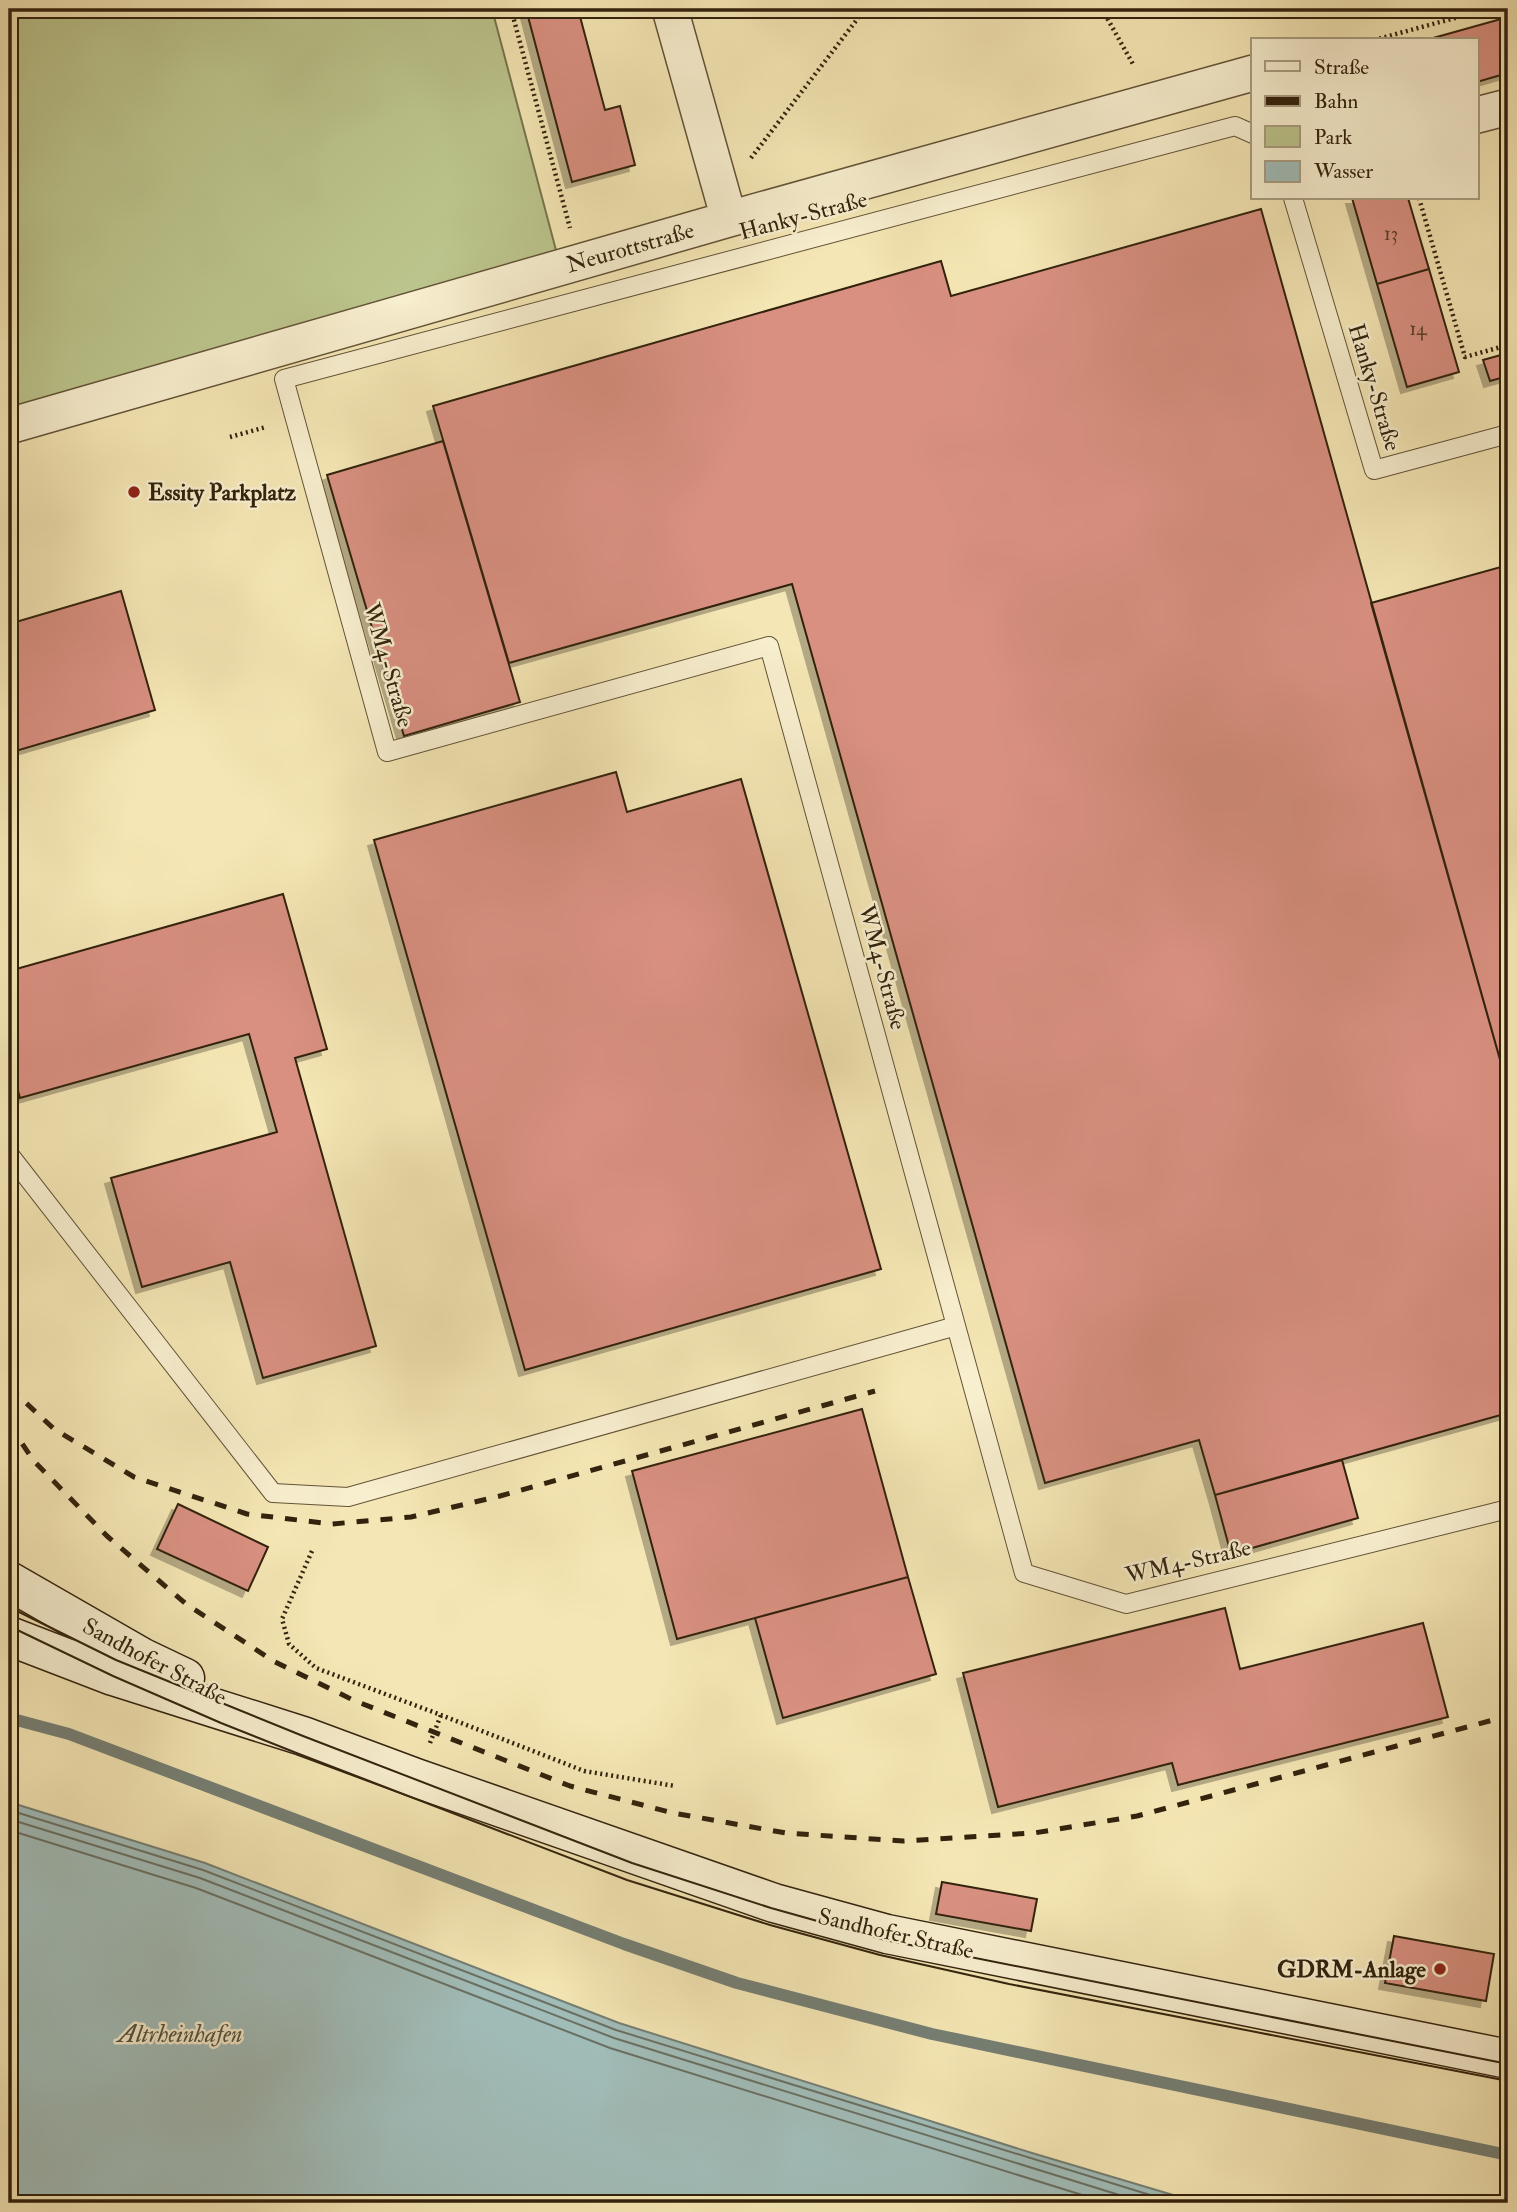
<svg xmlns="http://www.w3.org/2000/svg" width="1517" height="2212" viewBox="0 0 1517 2212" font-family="'IM FELL Double Pica',serif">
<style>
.green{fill:#bcc58d;stroke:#77744d;stroke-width:2}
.water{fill:#a1bdb9;stroke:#757f74;stroke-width:2}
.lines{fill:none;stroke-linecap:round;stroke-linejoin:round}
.shore{stroke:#6a7063;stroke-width:2}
.stream{stroke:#757f74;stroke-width:12}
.building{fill:#d99081;stroke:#32220d;stroke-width:2;filter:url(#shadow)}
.lane-casing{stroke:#635337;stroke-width:20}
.street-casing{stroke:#635337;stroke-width:38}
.secondary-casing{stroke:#32220d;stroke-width:41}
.path{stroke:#32220d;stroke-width:4.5;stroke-dasharray:2 3.5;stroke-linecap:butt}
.lane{stroke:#f8efcf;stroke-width:18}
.street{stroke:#f8efcf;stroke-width:35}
.secondary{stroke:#f8efcf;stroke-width:38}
.tram{stroke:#32220d;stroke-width:2}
.rail{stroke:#32220d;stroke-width:5;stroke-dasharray:12 12;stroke-linecap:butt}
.poi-dot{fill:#8f2418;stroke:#f8efcf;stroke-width:2.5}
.labels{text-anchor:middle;stroke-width:5;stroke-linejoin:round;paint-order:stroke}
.number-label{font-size:19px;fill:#5c3e2a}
.street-label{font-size:23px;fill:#32220d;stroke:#f8efcf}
.poi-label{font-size:23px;font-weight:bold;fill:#32220d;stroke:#f8efcf;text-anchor:start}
.water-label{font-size:24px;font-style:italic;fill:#535041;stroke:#f8efcf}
</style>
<defs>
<filter id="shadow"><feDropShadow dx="-6" dy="6" stdDeviation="0" flood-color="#0004"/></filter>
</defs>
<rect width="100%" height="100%" fill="#f5e7b5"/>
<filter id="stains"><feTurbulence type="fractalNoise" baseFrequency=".00286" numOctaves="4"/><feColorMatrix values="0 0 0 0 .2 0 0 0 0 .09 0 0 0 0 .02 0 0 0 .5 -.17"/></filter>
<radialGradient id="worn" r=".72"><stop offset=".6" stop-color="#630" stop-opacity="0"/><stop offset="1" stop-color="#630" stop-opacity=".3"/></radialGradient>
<path class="green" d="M 9,9 L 492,9 L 557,254 L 9,408 Z"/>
<path class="water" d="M 9,1802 L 205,1863 L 619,2023 L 1032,2153 L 1200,2203 L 9,2203 Z"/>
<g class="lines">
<path class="shore" d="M 9,1810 L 203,1870 L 616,2030 L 1176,2203
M 9,1819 L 200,1878 L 614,2038 L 1145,2203
M 9,1830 L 196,1888 L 610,2048 L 1108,2203"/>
<path class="stream" d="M 9,1718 L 69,1734 L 624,1944 L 737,1983 L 932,2034 L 1508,2155"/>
</g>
<path class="building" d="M 526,9 L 578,9 L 605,110 L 620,106 L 635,165 L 572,182 Z
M 1501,19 L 1508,44 L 1508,73 L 1477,82 L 1477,40 L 1426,40 Z
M 1352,198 L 1408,198 L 1429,269 L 1377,284 Z
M 1261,209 L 1508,1088 L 1508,1413 L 1215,1495 L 1199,1440 L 1045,1483 L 792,584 L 509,663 L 433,406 L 941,261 L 951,296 Z
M 1429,269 L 1459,372 L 1407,387 L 1377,284 Z
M 1508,353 L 1508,376 L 1490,381 L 1483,360 Z
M 443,441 L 520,702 L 404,736 L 327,475 Z
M 1508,565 L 1508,1088 L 1371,603 Z
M 121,591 L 155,710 L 9,753 L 9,624 Z
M 616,772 L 627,812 L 741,779 L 881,1269 L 525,1370 L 374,840 Z
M 283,894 L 327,1049 L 295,1058 L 376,1346 L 263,1378 L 230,1262 L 142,1287 L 111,1178 L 277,1132 L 249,1034 L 20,1098 L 9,1058 L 9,971 Z
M 862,1409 L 908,1577 L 677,1639 L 632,1471 Z
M 1342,1460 L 1358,1518 L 1231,1554 L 1215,1495 Z
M 178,1504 L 268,1547 L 248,1591 L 157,1549 Z
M 908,1577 L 936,1674 L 783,1718 L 755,1618 Z
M 1225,1608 L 1240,1669 L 1423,1623 L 1448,1717 L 1178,1785 L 1172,1763 L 998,1807 L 963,1673 Z
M 942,1882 L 1037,1899 L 1031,1931 L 936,1914 Z
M 1394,1936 L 1494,1954 L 1486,2001 L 1385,1983 Z"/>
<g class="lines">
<defs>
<path id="lane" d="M 1253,134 L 1235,126 L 284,379 L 387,752 L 769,646 L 1024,1573 L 1126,1604 L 1508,1509
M 1293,198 L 1374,470 L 1508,434
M 9,1154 L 273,1493 L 348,1497 L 956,1326"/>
<path id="street" d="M 670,9 L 729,219
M 1477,115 L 1508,107
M 9,426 L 729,219 L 1253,73"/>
<path id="secondary" d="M 9,1581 L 143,1658 L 185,1678
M 9,1636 L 113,1676 L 303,1736 L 416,1778 L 774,1903 L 887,1934 L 1508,2059"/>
</defs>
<use href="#lane" class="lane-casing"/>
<use href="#street" class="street-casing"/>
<use href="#secondary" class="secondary-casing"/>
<path class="path" d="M 511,9 L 570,228
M 1102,9 L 1134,66
M 1374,40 L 1488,9
M 751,158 L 865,9
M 1419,198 L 1465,357 L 1508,345
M 230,437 L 266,427
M 312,1551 L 282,1619 L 289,1644 L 316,1668 L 441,1715 L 584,1771 L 675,1786
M 430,1743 L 441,1715"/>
<use href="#lane" class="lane"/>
<use href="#street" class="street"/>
<use href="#secondary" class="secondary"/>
<path class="tram" d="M 9,1607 L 116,1660 L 303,1736 L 632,1863 L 771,1908 L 885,1940 L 1508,2064
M 9,1626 L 113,1676 L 221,1723 L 299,1754 L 627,1880 L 770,1925 L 880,1955 L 1009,1984 L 1508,2081"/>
<path class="rail" d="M 9,1387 L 54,1429 L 134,1477 L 247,1514 L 332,1524 L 411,1517 L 500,1496 L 875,1391
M 9,1424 L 33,1460 L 107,1536 L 186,1604 L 275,1662 L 353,1700 L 570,1786 L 673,1813 L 786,1833 L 903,1841 L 1034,1833 L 1137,1816 L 1508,1716"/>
</g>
<g class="poi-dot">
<circle cx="134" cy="492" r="7"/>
<circle cx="1440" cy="1969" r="7"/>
</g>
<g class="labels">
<g class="number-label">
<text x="1391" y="240">13</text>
<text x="1418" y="335">14</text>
</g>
<g class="street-label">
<text transform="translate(803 215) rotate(-15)" y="8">Hanky-Straße</text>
<text transform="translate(630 247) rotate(-16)" y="8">Neurottstraße</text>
<text transform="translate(1375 387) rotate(73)" y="8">Hanky-Straße</text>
<text transform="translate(389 665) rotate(74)" y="8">WM4-Straße</text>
<text transform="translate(883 967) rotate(75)" y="8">WM4-Straße</text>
<text transform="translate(1188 1561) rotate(-13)" y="8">WM4-Straße</text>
<text transform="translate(155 1661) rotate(28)" y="8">Sandhofer Straße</text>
<text transform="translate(896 1933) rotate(13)" y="8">Sandhofer Straße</text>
</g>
<g class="poi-label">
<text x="148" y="500">Essity Parkplatz</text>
<text x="1426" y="1977" text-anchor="end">GDRM-Anlage</text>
</g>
<g class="water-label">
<text x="180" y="2042">Altrheinhafen</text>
</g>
</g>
<rect width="1517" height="2212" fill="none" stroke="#f5e7b5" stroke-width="35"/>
<rect x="10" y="10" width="1496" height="2191" fill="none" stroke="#32220d" stroke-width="3.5"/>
<rect x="18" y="18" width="1482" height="2177" fill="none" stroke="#32220d" stroke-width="2"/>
<rect x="1251" y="38" width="228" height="161" fill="#f8efcf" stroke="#a99d81" stroke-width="2"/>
<rect x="1265" y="61" width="35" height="10" fill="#f8efcf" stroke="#a99d81" stroke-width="2"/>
<text x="1314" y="74" font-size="21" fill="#32220d">Straße</text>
<rect x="1265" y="96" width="35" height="10" fill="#32220d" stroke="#a99d81" stroke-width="2"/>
<text x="1314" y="108" font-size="21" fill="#32220d">Bahn</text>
<rect x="1265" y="126" width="35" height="21" fill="#bcc58d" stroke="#a99d81" stroke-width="2"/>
<text x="1314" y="144" font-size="21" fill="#32220d">Park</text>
<rect x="1265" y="161" width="35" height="21" fill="#a1bdb9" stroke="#a99d81" stroke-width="2"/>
<text x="1314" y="178" font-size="21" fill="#32220d">Wasser</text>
<rect width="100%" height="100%" filter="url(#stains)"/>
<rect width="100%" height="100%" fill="url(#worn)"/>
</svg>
